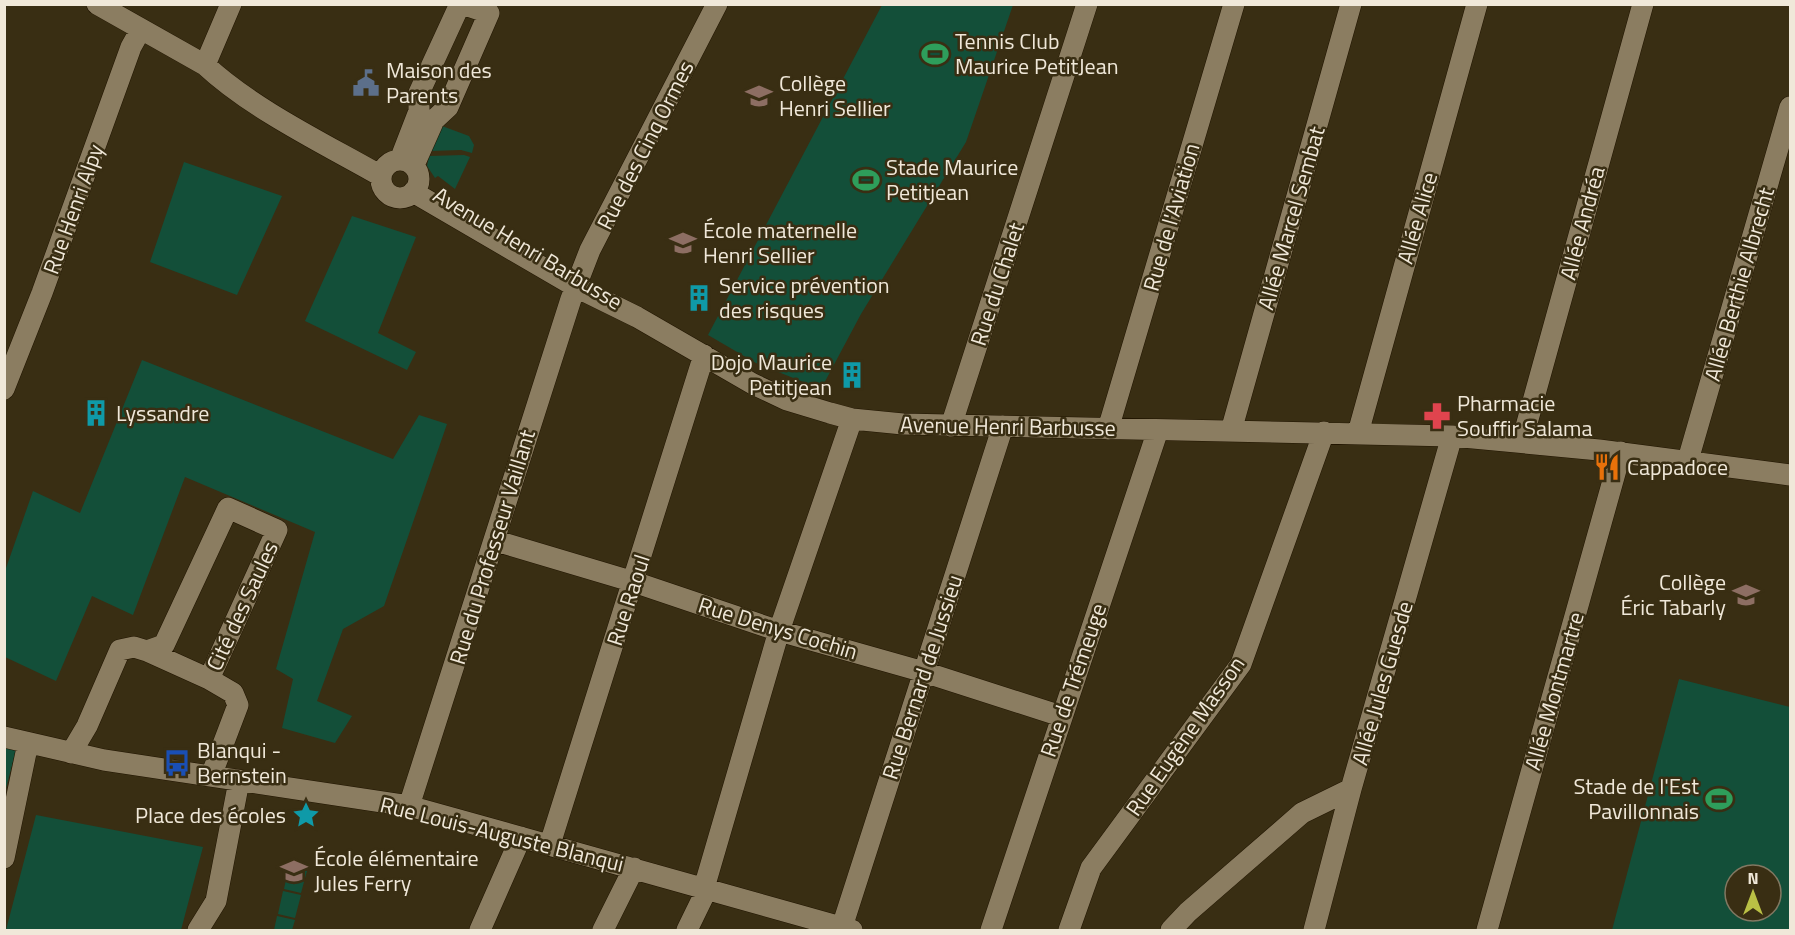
<svg xmlns="http://www.w3.org/2000/svg" width="1795" height="935" viewBox="0 0 1795 935" font-family="'Titillium Web',sans-serif">
<style>
.green{fill:#134f39;fill-rule:evenodd}
.lines{fill:none;stroke-linecap:round;stroke-linejoin:round}
.minor-casing{stroke:#211500;stroke-width:22}
.minor{stroke:#8b7d61;stroke-width:21}
.labels{text-anchor:middle;stroke-width:5;stroke-linejoin:round;paint-order:stroke}
.poi-label{font-size:22px;fill:#f0e8d9;stroke:#392e13;text-anchor:start}
.street-label{font-size:22px;fill:#f0e8d9;stroke:#392e13}
</style>
<rect width="100%" height="100%" fill="#392e13"/>
<path class="green" d="M 882,5 L 1013,5 L 966,142 L 861,314 L 821,389 L 756,363 L 708,335 Z
M 442,126 L 469,136 L 474,145 L 472,153 L 461,150 L 430,151 Z
M 464,155 L 470,157 L 455,189 L 438,176 L 435,178 L 427,166 L 429,156 Z
M 184,162 L 282,196 L 237,295 L 150,262 Z
M 352,216 L 416,237 L 378,333 L 416,352 L 407,370 L 305,321 Z
M 142,360 L 393,459 L 419,415 L 447,424 L 384,606 L 343,629 L 317,701 L 352,716 L 335,743 L 282,728 L 293,679 L 276,669 L 315,532 L 185,477 L 133,615 L 92,596 L 56,681 L 5,657 L 5,571 L 33,491 L 80,513 Z
M 1679,679 L 1790,707 L 1790,930 L 1612,930 ZM 1735,875 L 1771,875 L 1771,911 L 1735,911 Z
M 5,743 L 17,746 L 5,792 Z
M 36,815 L 203,847 L 181,930 L 6,930 Z
M 289,866 L 307,871 L 301,893 L 284,889 Z
M 283,891 L 301,895 L 295,918 L 278,914 Z
M 277,916 L 295,920 L 292,930 L 274,930 Z"/>
<g class="lines">
<defs>
<path id="minor" d="M 97,4 L 205,65 C 252,109 325,144 381,176
M 205,65 L 231,4
M 400,160 L 419,111 L 419,93 L 460,4
M381 179a19 19 0 1 1 38 0a19 19 0 1 1-38 0Z
M 414,165 L 434,120 L 448,107 L 489,13 L 462,4
M 413,192 L 576,287 L 637,317 L 753,384 L 787,400 L 830,413 L 852,419 L 903,424 L 1452,436 L 1599,450 L 1790,475
M 4,389 L 42,293 L 131,47 L 141,29
M 951,426 L 1087,4
M 1108,429 L 1234,4
M 1231,431 L 1351,4
M 1358,433 L 1477,4
M 1522,441 L 1643,4
M 1688,460 L 1790,107
M 496,541 L 634,582 L 779,631 L 924,672 L 1061,716
M 147,651 L 164,645 L 228,508 L 277,530 L 209,679
M 4,737 L 104,760 L 409,806 L 852,930
M 71,753 L 87,726 L 120,650 L 134,647 L 147,651 L 209,679 L 233,693 L 238,705 L 211,776
M 409,806 L 571,299 L 590,250 L 717,4
M 550,844 L 704,355
M 4,858 L 28,743
M 704,888 L 779,631 L 852,419
M 842,927 L 1003,426
M 198,930 L 216,901 L 239,781
M 480,930 L 521,837
M 603,930 L 634,868
M 687,930 L 707,889
M 991,930 L 1158,430
M 1069,930 L 1091,868 L 1241,664 L 1324,432
M 1171,930 L 1188,912 L 1302,813 L 1351,789
M 1314,930 L 1351,789 L 1452,436
M 1487,930 L 1621,452"/>
</defs>
<use href="#minor" class="minor-casing"/>
<use href="#minor" class="minor"/>
</g>
<defs>
<symbol id="stadium-bare" viewBox="-9 -9 18 18"><path d="M0-5a6.5 5 0 1 0 0 10a6.5 5 0 1 0 0-10ZM-3.5-1.8h7v3.6h-7Z" fill="#2e9e5b" stroke="#392e13" stroke-width="2.5" paint-order="stroke"/></symbol>
<symbol id="civic-bare" viewBox="-9 -9 18 18"><path d="M-.6-6.5H3V-4.5H.6V-3L4-1V1h2V6H-6V1h2V-1L-.6-3ZM-1.2 2.5V6h2.4V2.5Z" fill="#5c6f8a" stroke="#392e13" stroke-width="2.5" paint-order="stroke"/></symbol>
<symbol id="school-bare" viewBox="-9 -9 18 18"><path d="M0-5L7-2L0 1L-7-2ZM-4 1L0 2.5L4 1V4Q0 6-4 4Z" fill="#8d6e63" stroke="#392e13" stroke-width="2.5" paint-order="stroke"/></symbol>
<symbol id="building-bare" viewBox="-9 -9 18 18"><path d="M-4-6H4V6H1V3H-1V6H-4ZM-2.5-4.3h1.7v1.8h-1.7ZM.8-4.3h1.7v1.8H.8ZM-2.5-1h1.7V.8h-1.7ZM.8-1h1.7V.8H.8Z" fill="#0f9aa8" stroke="#392e13" stroke-width="2.5" paint-order="stroke"/></symbol>
<symbol id="pharmacy-bare" viewBox="-9 -9 18 18"><path d="M-2-6h4v4h4v4h-4v4h-4v-4h-4v-4h4Z" fill="#e0444e" stroke="#392e13" stroke-width="2.5" paint-order="stroke"/></symbol>
<symbol id="restaurant-bare" viewBox="-9 -9 18 18"><path d="M-5-6h1v4h1v-4h1v4h1v-4h1v5L-1.5 .5V6h-2V.5L-5-1ZM5-6V6H3V1.5H1.5Q1.5-4 5-6Z" fill="#e8710a" stroke="#392e13" stroke-width="2.5" paint-order="stroke"/></symbol>
<symbol id="bus-bare" viewBox="-9 -9 18 18"><path d="M-5-6H5V4H4V6H2V4H-2V6H-4V4H-5ZM-3.5-4V0h7V-4ZM-3.5 1.2v1.5H-2V1.2ZM2 1.2v1.5H3.5V1.2Z" fill="#1a4fb4" stroke="#392e13" stroke-width="2.5" paint-order="stroke"/></symbol>
<symbol id="sight-bare" viewBox="-9 -9 18 18"><path d="M0-6L1.8-2.2L6-1.7L2.9 1.2L3.7 5.4L0 3.3L-3.7 5.4L-2.9 1.2L-6-1.7L-1.8-2.2Z" fill="#0f9aa8" stroke="#392e13" stroke-width="2.5" paint-order="stroke"/></symbol>
</defs>
<g fill-rule="evenodd">
<use href="#stadium-bare" x="916" y="35" width="38" height="38"/>
<use href="#civic-bare" x="347" y="64" width="38" height="38"/>
<use href="#school-bare" x="740" y="77" width="38" height="38"/>
<use href="#stadium-bare" x="847" y="161" width="38" height="38"/>
<use href="#school-bare" x="664" y="224" width="38" height="38"/>
<use href="#building-bare" x="680" y="279" width="38" height="38"/>
<use href="#building-bare" x="833" y="356" width="38" height="38"/>
<use href="#building-bare" x="77" y="394" width="38" height="38"/>
<use href="#pharmacy-bare" x="1418" y="397" width="38" height="38"/>
<use href="#restaurant-bare" x="1588" y="448" width="38" height="38"/>
<use href="#school-bare" x="1727" y="576" width="38" height="38"/>
<use href="#bus-bare" x="158" y="744" width="38" height="38"/>
<use href="#stadium-bare" x="1700" y="780" width="38" height="38"/>
<use href="#sight-bare" x="287" y="796" width="38" height="38"/>
<use href="#school-bare" x="275" y="852" width="38" height="38"/>
</g>
<g class="labels">
<g class="poi-label">
<text x="955" y="49">Tennis Club<tspan x="955" dy="25">Maurice PetitJean</tspan></text>
<text x="386" y="78">Maison des<tspan x="386" dy="25">Parents</tspan></text>
<text x="779" y="91">Collège<tspan x="779" dy="25">Henri Sellier</tspan></text>
<text x="886" y="175">Stade Maurice<tspan x="886" dy="25">Petitjean</tspan></text>
<text x="703" y="238">École maternelle<tspan x="703" dy="25">Henri Sellier</tspan></text>
<text x="719" y="293">Service prévention<tspan x="719" dy="25">des risques</tspan></text>
<text x="832" y="370" text-anchor="end">Dojo Maurice<tspan x="832" dy="25">Petitjean</tspan></text>
<text x="1457" y="411">Pharmacie<tspan x="1457" dy="25">Souffir Salama</tspan></text>
<text x="116" y="421">Lyssandre</text>
<text x="1627" y="475">Cappadoce</text>
<text x="1726" y="590" text-anchor="end">Collège<tspan x="1726" dy="25">Éric Tabarly</tspan></text>
<text x="197" y="758">Blanqui -<tspan x="197" dy="25">Bernstein</tspan></text>
<text x="1699" y="794" text-anchor="end">Stade de l'Est<tspan x="1699" dy="25">Pavillonnais</tspan></text>
<text x="286" y="823" text-anchor="end">Place des écoles</text>
<text x="314" y="866">École élémentaire<tspan x="314" dy="25">Jules Ferry</tspan></text>
</g>
<g class="street-label">
<text transform="translate(645 145) rotate(-63)" y="8">Rue des Cinq Ormes</text>
<text transform="translate(73 209) rotate(-70)" y="8">Rue Henri Alpy</text>
<text transform="translate(1171 217) rotate(-74)" y="8">Rue de l'Aviation</text>
<text transform="translate(1291 218) rotate(-74)" y="8">Allée Marcel Sembat</text>
<text transform="translate(1417 218) rotate(-74)" y="8">Allée Alice</text>
<text transform="translate(1582 223) rotate(-75)" y="8">Allée Andréa</text>
<text transform="translate(528 248) rotate(31)" y="8">Avenue Henri Barbusse</text>
<text transform="translate(997 284) rotate(-72)" y="8">Rue du Chalet</text>
<text transform="translate(1739 284) rotate(-74)" y="8">Allée Berthie Albrecht</text>
<text transform="translate(1008 426) rotate(1)" y="8">Avenue Henri Barbusse</text>
<text transform="translate(492 547) rotate(-73)" y="8">Rue du Professeur Vaillant</text>
<text transform="translate(628 600) rotate(-72)" y="8">Rue Raoul</text>
<text transform="translate(242 606) rotate(-65)" y="8">Cité des Saules</text>
<text transform="translate(778 628) rotate(17)" y="8">Rue Denys Cochin</text>
<text transform="translate(922 677) rotate(-72)" y="8">Rue Bernard de Jussieu</text>
<text transform="translate(1073 680) rotate(-71)" y="8">Rue de Trémeuge</text>
<text transform="translate(1382 683) rotate(-74)" y="8">Allée Jules Guesde</text>
<text transform="translate(1554 691) rotate(-74)" y="8">Allée Montmartre</text>
<text transform="translate(1185 736) rotate(-55)" y="8">Rue Eugène Masson</text>
<text transform="translate(502 834) rotate(14)" y="8">Rue Louis-Auguste Blanqui</text>
</g>
</g>
<rect width="1795" height="935" fill="none" stroke="#f0e8d9" stroke-width="12"/>
<g transform="translate(1753 893)"><circle r="28" fill="#392e13" stroke="#827862" stroke-width="1.5"/>
<path d="M0-4.5L10 22L0 15L-10 22Z" fill="#bac045"/>
<text y="-9" font-size="16" font-weight="bold" text-anchor="middle" fill="#f0e8d9">N</text>
</g>
</svg>
